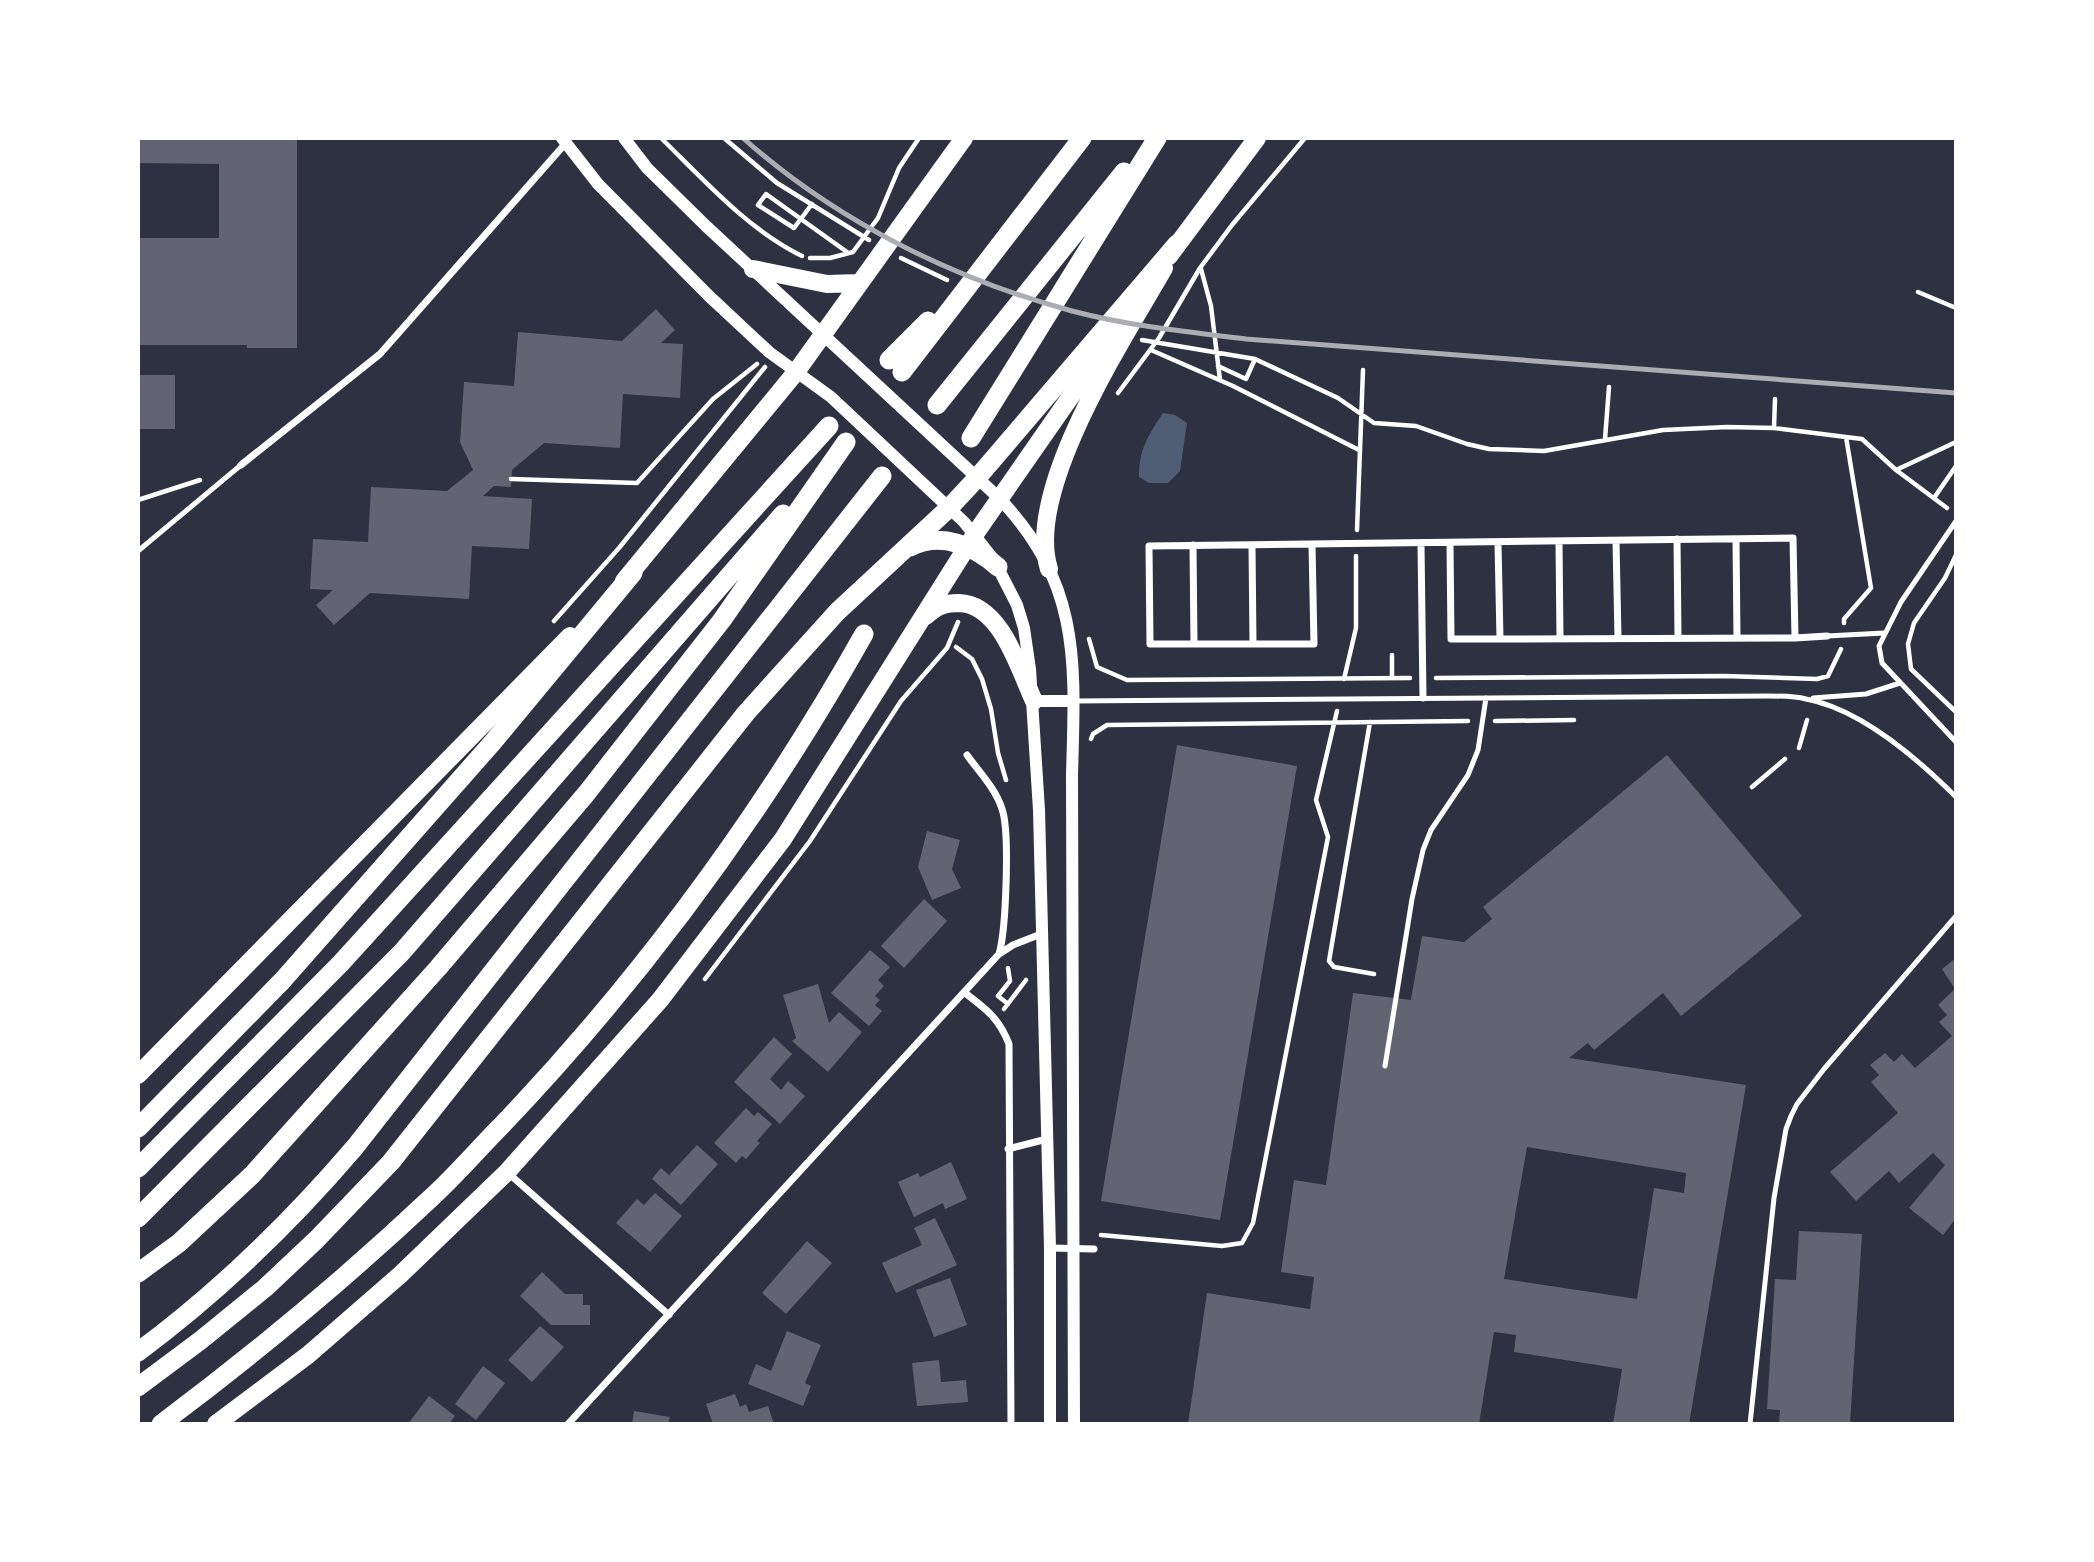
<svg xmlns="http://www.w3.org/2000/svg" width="2094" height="1562" viewBox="0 0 2094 1562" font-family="'Titillium Web',sans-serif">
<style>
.water{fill:#4f5d75}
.building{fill:#626471;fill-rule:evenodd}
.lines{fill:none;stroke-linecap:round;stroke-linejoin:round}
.path{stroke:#fff;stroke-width:4.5}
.service{stroke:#fff;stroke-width:5}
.minor{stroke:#fff;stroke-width:7}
.tertiary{stroke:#fff;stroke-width:12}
.trunk{stroke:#fff;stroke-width:18}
.motorway{stroke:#fff;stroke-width:19}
.rail{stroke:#abadb3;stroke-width:5}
</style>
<rect width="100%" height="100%" fill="#2d3142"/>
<path class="water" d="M 1163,413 L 1175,415 L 1187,423 L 1180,471 L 1168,483 L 1149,483 L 1139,477 C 1138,451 1149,434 1163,413 Z"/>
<path class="building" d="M 138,138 L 297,138 L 297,348 L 247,348 L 247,345 L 138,345 L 138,238 L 219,238 L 219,164 L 138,163 Z
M 656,309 L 675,330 L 661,343 L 683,344 L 680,398 L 623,394 L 620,448 L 544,443 L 512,470 L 511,487 L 494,486 L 483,496 L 532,499 L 529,549 L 472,546 L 469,599 L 370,593 L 334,625 L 316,605 L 333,590 L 310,589 L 313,539 L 368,542 L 371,487 L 447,491 L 473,470 L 460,442 L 464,382 L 514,386 L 518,332 L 622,341 Z
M 138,375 L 175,375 L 175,429 L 138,429 Z
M 1177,745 L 1297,766 L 1220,1220 L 1101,1201 Z
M 1667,755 L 1802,916 L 1681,1016 L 1663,993 L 1594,1050 L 1588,1043 L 1569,1058 L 1746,1085 L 1689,1424 L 1613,1424 L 1622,1369 L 1514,1352 L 1516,1335 L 1494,1332 L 1479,1424 L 1188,1424 L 1207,1293 L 1310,1309 L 1314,1277 L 1281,1272 L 1294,1180 L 1326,1185 L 1353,993 L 1411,1000 L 1422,936 L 1464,942 L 1492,919 L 1483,907 ZM 1527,1147 L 1686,1173 L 1684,1193 L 1654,1188 L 1637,1299 L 1504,1279 Z
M 927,831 L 960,840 L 952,869 L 961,888 L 932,900 L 918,867 Z
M 924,899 L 947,921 L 904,968 L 881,946 Z
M 870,950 L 890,967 L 878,980 L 884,986 L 875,996 L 880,1000 L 875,1005 L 882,1011 L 869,1026 L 831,993 Z
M 1956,958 L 1956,1218 L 1943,1235 L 1909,1208 L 1945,1165 L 1933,1153 L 1899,1183 L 1889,1171 L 1856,1201 L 1830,1172 L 1898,1113 L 1871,1082 L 1879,1075 L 1870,1065 L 1885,1053 L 1894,1062 L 1902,1054 L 1915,1068 L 1952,1036 L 1939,1022 L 1947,1015 L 1938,1005 L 1955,989 L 1942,969 Z
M 818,984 L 829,1023 L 839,1012 L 862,1032 L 828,1072 L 792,1041 L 796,1038 L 783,995 Z
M 774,1037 L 792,1054 L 770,1079 L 781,1090 L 788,1081 L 805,1096 L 780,1124 L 734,1082 Z
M 746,1108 L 754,1116 L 758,1112 L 772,1124 L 757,1141 L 760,1143 L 746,1159 L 742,1156 L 736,1163 L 714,1143 Z
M 697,1145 L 718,1164 L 681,1205 L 652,1179 L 661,1168 L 669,1175 Z
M 951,1162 L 967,1199 L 945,1209 L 943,1203 L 914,1217 L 898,1182 L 918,1173 L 920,1177 Z
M 655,1193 L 682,1216 L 650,1252 L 616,1223 L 637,1199 L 644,1205 Z
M 935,1218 L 957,1265 L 896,1293 L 882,1263 L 922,1245 L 914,1228 Z
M 1799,1231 L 1862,1234 L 1850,1424 L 1779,1424 L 1780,1410 L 1767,1409 L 1775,1279 L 1796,1280 Z
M 807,1241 L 832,1263 L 786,1314 L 762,1293 Z
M 542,1272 L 565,1294 L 583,1294 L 583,1305 L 590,1305 L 590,1325 L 551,1325 L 520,1296 Z
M 950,1278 L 967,1325 L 934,1337 L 916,1290 Z
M 540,1326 L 564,1347 L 532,1382 L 508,1360 Z
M 787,1331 L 821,1345 L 805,1383 L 811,1386 L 803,1406 L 748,1384 L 756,1364 L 771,1371 Z
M 939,1360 L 941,1382 L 966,1380 L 968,1402 L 917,1406 L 912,1363 Z
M 483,1366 L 505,1383 L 476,1420 L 455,1404 Z
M 735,1394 L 740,1407 L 746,1404 L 749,1412 L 768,1406 L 774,1424 L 713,1424 L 706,1404 Z
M 429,1396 L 455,1416 L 449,1424 L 408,1424 Z
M 634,1411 L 670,1417 L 668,1424 L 632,1424 Z"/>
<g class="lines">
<path class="path" d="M 661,138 C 704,180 747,229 802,256
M 724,138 L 777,183 L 869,240
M 812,204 L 794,228 L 758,205 L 766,194 L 847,252
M 810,258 L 830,258 L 853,252 L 878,218 L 899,168 L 919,138
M 901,258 L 947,280
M 1201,269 L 1211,306 L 1220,380
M 1918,292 L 1956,308
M 1142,340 L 1255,359 L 1338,398 L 1374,423 L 1416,426 L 1467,444 L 1489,449 L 1544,451 L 1663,430 L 1727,427 L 1774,428 L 1862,439 L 1896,470 L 1947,508
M 1151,350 L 1233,386 L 1359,450
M 1218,366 L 1246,379 L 1255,359
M 1118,393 L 1159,338 L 1200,268 L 1232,225 L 1305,138
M 1774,428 L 1775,399
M 1605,439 L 1609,387
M 1896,470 L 1956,442
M 511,479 L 637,483 L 713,399 L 757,364
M 1934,498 L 1956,466
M 138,500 L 200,480
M 1357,530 L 1363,370
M 1956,555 L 1945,578 L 1914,623 L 1908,644 L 1911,669 L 1956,712
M 554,621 L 619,548 L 765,367
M 1844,623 L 1844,619 L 1871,588 L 1846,437
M 1089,639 L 1097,667 L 1127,680 L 1410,678
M 956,647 L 972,659 L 982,679 L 991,709 L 998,753 L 1006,780
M 1392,655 L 1392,678
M 1436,678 L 1724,676 L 1817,679 L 1828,676 L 1841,649
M 1344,679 L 1356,628 L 1356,556
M 1495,721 L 1574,720
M 1370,722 L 1329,961 L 1334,967 L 1374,974
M 1091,739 L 1093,734 L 1107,725 L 1468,721
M 1799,748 L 1807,720
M 1752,787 L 1785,759
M 705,979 L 810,841 L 901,701 L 947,648 L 958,622
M 1008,1004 L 998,996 L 1010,981 L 1008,968
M 1004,1009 L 1026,980
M 1101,1235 L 1222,1246 L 1242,1243 L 1253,1223 L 1328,837 L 1316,800 L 1337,711"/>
<path class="service" d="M 1956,521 L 1901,602 L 1879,646 L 1882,663 L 1956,742
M 138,551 L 241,465
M 1827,636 L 1884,633
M 1813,698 L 1866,694 L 1900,683
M 1074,701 L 1768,696 C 1780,696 1794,696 1806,699 C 1860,709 1918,759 1956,797
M 1385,1066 L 1412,899 L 1423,850 L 1431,830 L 1468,775 L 1478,750 L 1486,698
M 1750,1424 L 1774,1198 L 1786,1129 L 1791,1116 L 1797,1104 L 1824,1069 L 1956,916"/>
<path class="minor" d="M 241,465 L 380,354 L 565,144
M 1677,539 L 1678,638
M 1736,539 L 1737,638
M 1616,541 L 1618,638
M 1559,542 L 1560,639
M 1450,543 L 1451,639 L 1500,639
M 1421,544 L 1423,698
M 1193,545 L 1194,644
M 1252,545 L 1253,644
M 1312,545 L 1314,644 L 1150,644 L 1149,546 L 1793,538 L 1795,638 L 1500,639 L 1498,543
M 1795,638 L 1827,636
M 999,954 L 1013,945 L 1041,934
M 965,993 C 986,1009 999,1018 1009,1044 L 1011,1424
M 1008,1149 L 1047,1139
M 507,1172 L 669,1315
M 1050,1248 L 1094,1249
M 568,1424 L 999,954 C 1006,931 1010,831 1002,809 C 996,789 979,772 967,755"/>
<path class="tertiary" d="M 562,138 L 598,184 L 709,296 L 769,352 L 831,397 L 964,522 L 994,560 L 1017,605 L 1024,628 L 1030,669 L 1039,810 L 1050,1248 L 1050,1424
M 624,138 L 647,168 L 706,226 L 999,498 C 1082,585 1075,664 1072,775 L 1074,1424
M 1034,701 L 1074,701"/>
<path class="trunk" d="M 1169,256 L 1257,138
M 753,269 L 827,284 L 860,283
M 1049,569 C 1024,490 1124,338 1164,268
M 624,581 L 796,372 L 964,138
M 926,616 C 936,606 945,603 959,603 C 1001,604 1019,669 1034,701
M 138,1075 L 570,636
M 216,1424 L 308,1355 L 400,1275 L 507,1172 L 660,1000 L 783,839 L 975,534 L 1133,307"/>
<path class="motorway" d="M 889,360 L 928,321
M 902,372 L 1082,138
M 937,405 L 1124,172
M 971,438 L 1157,138
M 910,547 C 941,531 974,546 998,567
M 138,1128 L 282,981 L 493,742 L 633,573
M 138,1168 L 341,963 L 829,426
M 138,1218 L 402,952 L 783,514
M 138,1273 L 179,1243 L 252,1175 L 438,968 L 586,794 L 722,620 L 846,442
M 138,1352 C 219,1292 290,1223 355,1147 L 882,476
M 138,1387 L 201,1340 L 265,1288 L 316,1240 L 391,1162 L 746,713 L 837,612 L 950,507 L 977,478 L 1177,244
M 161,1424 C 256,1353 346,1278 432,1197 C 457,1174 479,1148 503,1124 C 643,977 764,812 864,634"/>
<path class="rail" d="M 743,138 C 836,221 953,279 1072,311 C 1129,326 1188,332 1246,339 L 1956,393"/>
</g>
<rect width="2094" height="1562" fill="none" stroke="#ffffff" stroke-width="280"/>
</svg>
